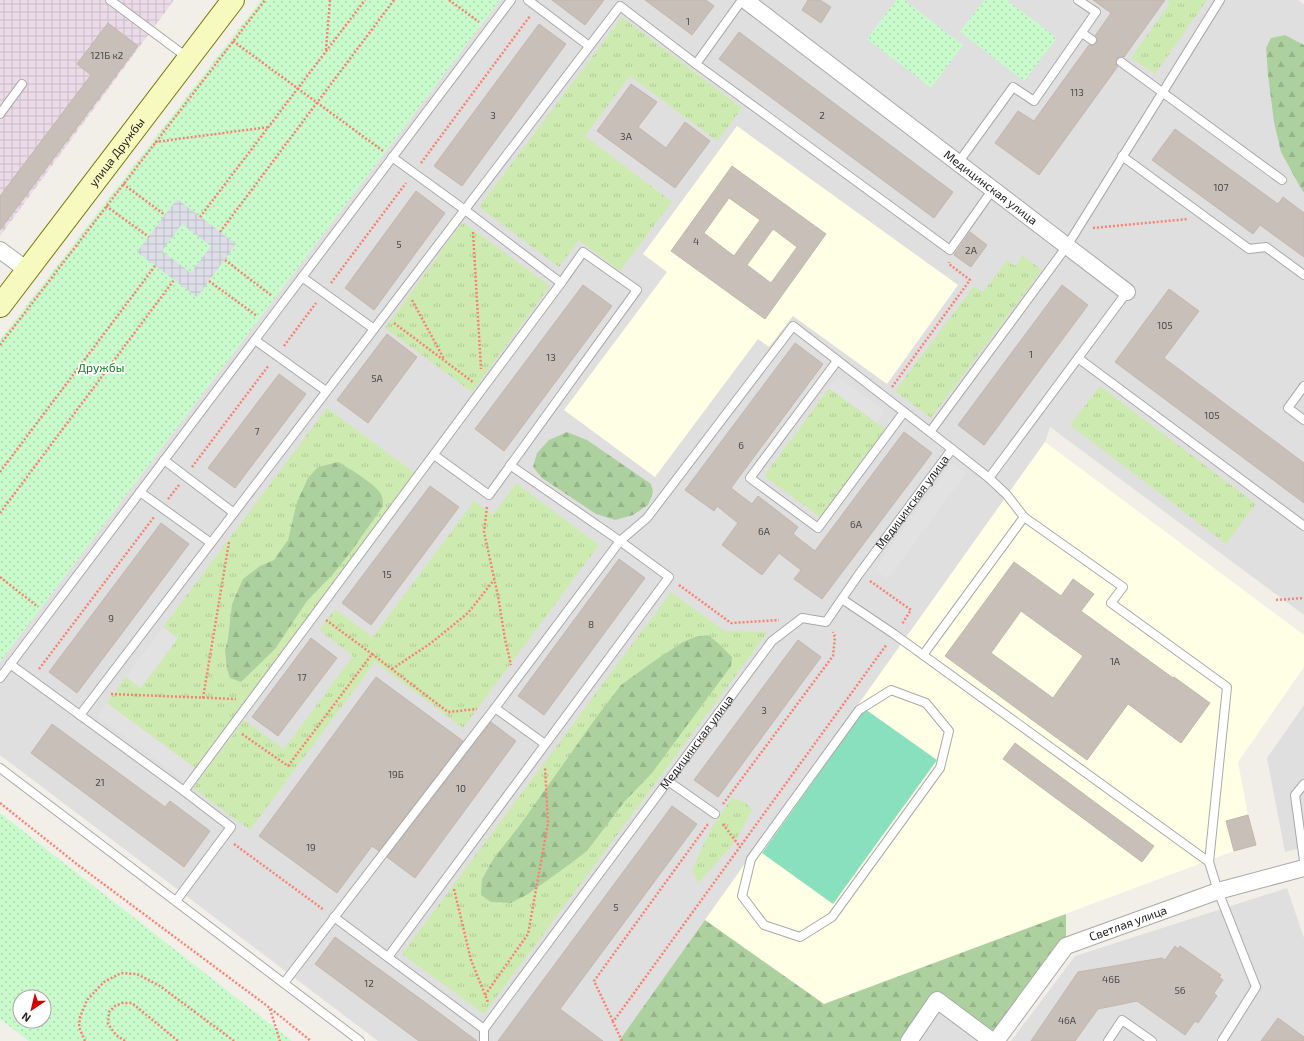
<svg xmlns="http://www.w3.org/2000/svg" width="1304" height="1041" viewBox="0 0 1304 1041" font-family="'Exo 2',sans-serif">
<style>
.residential{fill:#e0dfdf}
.industrial{fill:url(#industrial-grid)}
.education{fill:#ffffe5}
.grass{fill:url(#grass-tufts)}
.forest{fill:url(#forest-firs)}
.park{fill:url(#park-dots);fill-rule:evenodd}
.pitch{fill:#88e0be}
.parking{fill:#e2e2e2}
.plaza{fill:url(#plaza-grid);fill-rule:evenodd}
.building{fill:#c7bfb8;stroke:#c4b6ab;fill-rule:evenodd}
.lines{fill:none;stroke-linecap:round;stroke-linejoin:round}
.service-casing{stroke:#a9a9a9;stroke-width:10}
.minor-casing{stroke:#a9a9a9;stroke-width:18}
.secondary-casing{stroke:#707d05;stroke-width:24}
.path{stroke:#fa8072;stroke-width:2.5;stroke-dasharray:2 2;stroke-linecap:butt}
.service{stroke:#fff;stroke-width:8}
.minor{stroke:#fff;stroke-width:16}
.secondary{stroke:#f7fabf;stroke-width:22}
.labels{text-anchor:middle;stroke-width:3.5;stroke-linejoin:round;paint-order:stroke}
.number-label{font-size:10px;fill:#4b4948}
.street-label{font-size:12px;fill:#222;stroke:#fff}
.park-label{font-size:12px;fill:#0c8416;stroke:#fff}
</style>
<defs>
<pattern id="industrial-grid" width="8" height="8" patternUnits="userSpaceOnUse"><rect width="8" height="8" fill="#ebdbe8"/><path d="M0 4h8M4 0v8" fill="none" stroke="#c9bcc7"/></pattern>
<pattern id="grass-tufts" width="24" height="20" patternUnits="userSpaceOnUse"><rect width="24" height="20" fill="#cdebb0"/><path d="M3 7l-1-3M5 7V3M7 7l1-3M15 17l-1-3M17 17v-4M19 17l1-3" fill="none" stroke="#b0c997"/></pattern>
<pattern id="forest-firs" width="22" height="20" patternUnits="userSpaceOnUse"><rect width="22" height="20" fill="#add19e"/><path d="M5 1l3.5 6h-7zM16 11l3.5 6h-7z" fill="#95b388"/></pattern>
<pattern id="park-dots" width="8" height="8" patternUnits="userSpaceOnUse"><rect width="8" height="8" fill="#c8facc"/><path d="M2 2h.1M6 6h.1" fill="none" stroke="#acd6af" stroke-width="1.8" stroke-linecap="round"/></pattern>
<pattern id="plaza-grid" width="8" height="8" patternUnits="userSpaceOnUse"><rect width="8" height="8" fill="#dddde8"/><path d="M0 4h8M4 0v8" fill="none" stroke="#bdbdc7"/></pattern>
</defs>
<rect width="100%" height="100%" fill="#f2efe9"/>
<path class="residential" d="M 500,0 L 1298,0 L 1304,4 L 1304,615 L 1050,427 L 1045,442 L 705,920 L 624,1041 L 378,1041 L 0,755 L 0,662 Z
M 1304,705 L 1304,847 L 1285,852 L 1267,758 Z
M 1287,888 L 1304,938 L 1304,1041 L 1011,1041 L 1075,956 Z
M 939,1012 L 978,1041 L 918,1041 Z"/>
<path class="industrial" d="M 0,0 L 174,0 L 0,236 Z"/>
<path class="education" d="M 737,126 L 958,285 L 887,384 L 793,316 L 769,347 L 758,339 L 655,477 L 564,410 L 667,272 L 643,254 Z
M 1045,442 L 1304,635 L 1304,667 L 1238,762 L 1248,815 L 1256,845 L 1234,851 L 824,1004 L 705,920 Z"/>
<path class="grass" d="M 1167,0 L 1207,0 L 1155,74 L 1131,58 L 1170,3 Z
M 622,17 L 742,108 L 717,141 L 630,76 L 585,136 L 672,202 L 620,271 L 579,240 L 559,267 L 479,207 Z
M 463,222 L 550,286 L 472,392 L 385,328 Z
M 1023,256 L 1042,270 L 931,418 L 895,391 L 974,286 L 983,292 L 1007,260 L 1015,266 Z
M 1100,386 L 1256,504 L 1226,544 L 1070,425 Z
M 829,388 L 885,429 L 820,517 L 764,476 Z
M 327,408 L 415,473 L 195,768 L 107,703 L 126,677 L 141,688 L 178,638 L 163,627 Z
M 516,483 L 599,545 L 463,728 L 375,662 L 250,830 L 193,788 L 244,720 L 284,749 L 353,656 L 319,630 L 335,609 L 373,637 L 474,501 L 493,515 Z
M 671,592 L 725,631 L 768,632 L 484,1014 L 402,954 Z
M 732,798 L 745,802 L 752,810 L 736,841 L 698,883 L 692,870 L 712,827 Z"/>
<path class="forest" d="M 1285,35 L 1304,45 L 1304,193 L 1298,183 L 1281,152 L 1274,122 L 1268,75 L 1266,48 L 1271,38 Z
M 567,432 L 587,440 L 651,484 L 653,491 L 652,495 L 648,505 L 633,515 L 615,520 L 596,514 L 542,478 L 533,467 L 537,453 L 549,440 Z
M 338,462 C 350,469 374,483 381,494 C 383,498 383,502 383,506 L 350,553 L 333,574 L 307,601 L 275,649 L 241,682 L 230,678 L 227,669 L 225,650 L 228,639 L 232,604 L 243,579 L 260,566 L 274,560 L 288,540 L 297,502 L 308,478 L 318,467 Z
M 708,635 L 718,643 L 732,657 L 731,666 L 652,773 L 625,801 L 587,851 L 570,864 L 528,894 L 511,903 L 491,902 L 481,895 L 482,879 L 494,858 L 520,825 L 598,715 L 621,685 L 657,659 L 683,642 L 695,637 Z
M 1066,914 L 1066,946 L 996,1041 L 937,1000 L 909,1041 L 619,1041 L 705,920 L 824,1004 Z"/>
<path class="park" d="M 261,0 L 500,0 L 0,662 L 0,340 Z
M 896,0 L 904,0 L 963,45 L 931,88 L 867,39 Z
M 984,0 L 1007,0 L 1057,38 L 1024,81 L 960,32 Z
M 0,813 L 292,1041 L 29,1041 L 0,1019 ZM 20,997 L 44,997 L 44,1021 L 20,1021 Z"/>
<path class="pitch" d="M 865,709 L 937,760 L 833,904 L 762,853 Z"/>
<path class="parking" d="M 838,377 L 885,411 L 877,423 L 829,388 Z
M 952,463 L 966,473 L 888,579 L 874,569 Z
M 163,627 L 178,638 L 140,688 L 126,677 Z
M 107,703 L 195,768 L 185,781 L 97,716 Z"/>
<path class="plaza" d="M 177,199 L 236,244 L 197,297 L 137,252 ZM 182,224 L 211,246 L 191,273 L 162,251 Z"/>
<path class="building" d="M 552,0 L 604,0 L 585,25 Z
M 645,0 L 706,0 L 714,6 L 692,35 Z
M 808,0 L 820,0 L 831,7 L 821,23 L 802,10 Z
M 1093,0 L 1165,0 L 1124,57 L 1119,57 L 1116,59 L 1116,64 L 1118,66 L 1039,175 L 995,143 L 1018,111 L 1034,121 L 1089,45 L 1094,45 L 1097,43 L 1097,38 L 1095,36 L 1111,13 Z
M 108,23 L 138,46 L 0,230 L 0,196 L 91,75 L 77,64 Z
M 539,24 L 566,44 L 462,186 L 434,166 Z
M 739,32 L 953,192 L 934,218 L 719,59 Z
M 631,84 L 657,102 L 638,127 L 666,148 L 685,122 L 710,141 L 675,188 L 597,131 Z
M 1175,129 L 1278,204 L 1283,197 L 1304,213 L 1304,257 L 1260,225 L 1253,234 L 1152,160 Z
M 732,166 L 826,234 L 765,319 L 671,251 ZM 729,198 L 760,220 L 734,256 L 704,233 ZM 773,229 L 797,247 L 771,283 L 747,265 Z
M 416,191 L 445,213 L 374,310 L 345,288 Z
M 970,232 L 987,245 L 971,267 L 954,255 Z
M 583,285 L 612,306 L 504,451 L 475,429 Z
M 1062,285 L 1088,305 L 984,445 L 958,425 Z
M 1169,289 L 1199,311 L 1164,358 L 1304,463 L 1304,503 L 1115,362 Z
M 387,334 L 417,357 L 368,423 L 337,400 Z
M 795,343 L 823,364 L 731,488 L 752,504 L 758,496 L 798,527 L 793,534 L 815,551 L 904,432 L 932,453 L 822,599 L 794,579 L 801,570 L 779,553 L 762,575 L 722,545 L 738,523 L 717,506 L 714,511 L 685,490 Z
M 279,374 L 306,394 L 235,488 L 208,468 Z
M 430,486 L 459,507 L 371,625 L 342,603 Z
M 161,523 L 189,544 L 77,693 L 49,672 Z
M 619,559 L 645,578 L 544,715 L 518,696 Z
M 1014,562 L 1061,596 L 1073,579 L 1094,594 L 1081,611 L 1173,678 L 1174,677 L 1210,703 L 1181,743 L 1128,704 L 1087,760 L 945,656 ZM 1021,611 L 1083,656 L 1053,698 L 991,653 Z
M 311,638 L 337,658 L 278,736 L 252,717 Z
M 798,640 L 821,657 L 718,797 L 694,780 Z
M 376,677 L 463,741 L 379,851 L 372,846 L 337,893 L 259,836 Z
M 491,722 L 516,741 L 415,878 L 387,857 Z
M 52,724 L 165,807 L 170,801 L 210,831 L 184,867 L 31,753 Z
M 1015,743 L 1154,846 L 1142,862 L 1003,759 Z
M 672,806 L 697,824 L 560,1009 L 603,1041 L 498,1041 Z
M 1248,815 L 1256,845 L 1234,851 L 1226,821 Z
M 335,937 L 426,1003 L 477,1041 L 419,1041 L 315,964 Z
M 1175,946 L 1178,949 L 1180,946 L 1221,975 L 1219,977 L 1223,980 L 1214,993 L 1217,996 L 1198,1023 L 1195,1021 L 1185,1035 L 1137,1001 L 1098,1009 L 1075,1041 L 1031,1041 L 1078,972 L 1162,958 L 1165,960 Z
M 1278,1018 L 1304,1037 L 1304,1041 L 1261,1041 Z"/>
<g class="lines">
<defs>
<g id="service">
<path d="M 110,0 L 188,58"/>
<path d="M 528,0 L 589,46"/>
<path d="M 742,0 L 696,64 L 950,250 L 993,189"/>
<path d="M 1082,33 L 1092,40"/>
<path d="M 1121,62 L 1282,180"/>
<path d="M 0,114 L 22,84"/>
<path d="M 1122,156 L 1249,249 L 1266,247 L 1304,275"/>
<path d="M 958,163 L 1013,87 L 1034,101 L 1096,12 L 1078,0"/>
<path d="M 302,277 L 374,329"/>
<path d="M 255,340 L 326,391"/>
<path d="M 1078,358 L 1304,526"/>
<path d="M 837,361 L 750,478 L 818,528 L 904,412"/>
<path d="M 1304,386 L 1288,408 L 1304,420"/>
<path d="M 930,432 L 1067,246 L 1220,0"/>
<path d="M 434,455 L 489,495 L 637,290 L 583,252 L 561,283"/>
<path d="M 164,460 L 234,513"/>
<path d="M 989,478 L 1007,495 L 1024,517"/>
<path d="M 140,492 L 211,543"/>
<path d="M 842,599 L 894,634 L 1209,862 L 1218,891 L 1256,987 L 1222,1041"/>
<path d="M 923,655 L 1024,517 L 1123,587 L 1111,603 L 1227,687 L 1209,862"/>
<path d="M 10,664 L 184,791 L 231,827 L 176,901"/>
<path d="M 0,678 L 511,0"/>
<path d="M 891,690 L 926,703 L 949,731 L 940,768 L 832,917 L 800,937 L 764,925 L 742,896 L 751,859 L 859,710 Z"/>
<path d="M 495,708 L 545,744"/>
<path d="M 80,715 L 620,6 L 696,64"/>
<path d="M 0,768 L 360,1041"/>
<path d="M 668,781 L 715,814"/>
<path d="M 1304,784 L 1295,795 L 1304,861"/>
<path d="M 184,791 L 561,283 L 465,210 L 392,157"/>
<path d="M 334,917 L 484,1029"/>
<path d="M 388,957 L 669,577 L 620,541 L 510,465"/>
<path d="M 284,983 L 495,708 L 620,541 L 647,518 L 793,326 L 952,449"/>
<path id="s1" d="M 484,1041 L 484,1029 L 772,641 L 802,618 L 826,622 L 859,574 L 952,449 L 989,478 L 1127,292"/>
<path d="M 1108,1041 L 1122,1020 L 1152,1041"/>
</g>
<g id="minor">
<path id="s2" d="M 745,0 L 1127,292"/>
<path d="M 0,250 L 27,270"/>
<path d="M 909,1041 L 937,1000 L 992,1041"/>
<path id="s3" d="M 996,1041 L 1066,946 L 1218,891 L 1304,868"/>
</g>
<g id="secondary">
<path id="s4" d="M 0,306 L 233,0"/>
</g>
</defs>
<use href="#service" class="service-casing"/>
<use href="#minor" class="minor-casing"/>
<use href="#secondary" class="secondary-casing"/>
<path class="path" d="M 449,0 L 479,22
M 233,41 L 383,151
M 326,50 L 330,0
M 155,142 L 269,127
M 421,163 L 530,16
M 123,184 L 165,215
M 106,206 L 149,237
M 200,217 L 365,0
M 1093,228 L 1188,219
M 220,232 L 394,0
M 473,232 L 481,369
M 225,260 L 272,296
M 209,281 L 257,316
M 331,283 L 406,183
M 412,300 L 444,359
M 394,323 L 473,382
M 0,345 L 265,0
M 284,346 L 316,303
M 892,387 L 970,280 L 949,264 L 949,262
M 192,467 L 269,365
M 0,472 L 155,266
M 168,499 L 179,485
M 487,507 L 484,532 L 498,596 L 505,639 L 511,665
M 0,513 L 174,280
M 0,577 L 38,607
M 870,581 L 911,610 L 902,624
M 679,585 L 731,623 L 779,620
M 1276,600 L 1304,598
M 326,620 L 372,654
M 39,669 L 154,517
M 392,669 L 431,643 L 468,613 L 494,580
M 111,694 L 236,699
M 203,698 L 229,542
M 242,734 L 288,766 L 372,654 L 448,712 L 477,709
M 0,803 L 78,865 L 270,1008 L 311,1041
M 723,804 L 833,656 L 835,637 L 833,632
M 723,824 L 740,847
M 234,844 L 324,910
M 454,889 L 471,960 L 488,1002
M 485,995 L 528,934 L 548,823 L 545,767
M 270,1009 L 280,1041
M 613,1021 L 594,981 L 708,824
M 85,1041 L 79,1027 L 80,1017 L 87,1000 L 104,982 L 121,973 L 137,974 L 160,986 L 234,1041
M 125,1041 L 116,1035 L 108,1024 L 109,1012 L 115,1006 L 122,1003 L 132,1003 L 178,1041
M 622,1041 L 613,1022 L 887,644"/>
<use href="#service" class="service"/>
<use href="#minor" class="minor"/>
<use href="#secondary" class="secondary"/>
</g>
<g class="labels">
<g class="number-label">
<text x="688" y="25">1</text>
<text x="107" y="59">121Б к2</text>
<text x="1077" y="96">113</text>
<text x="493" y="119">3</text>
<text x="822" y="119">2</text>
<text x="626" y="140">3А</text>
<text x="1221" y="191">107</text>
<text x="696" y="245">4</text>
<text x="399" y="248">5</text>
<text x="971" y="254">2А</text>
<text x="1165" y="329">105</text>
<text x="1031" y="358">1</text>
<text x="551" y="361">13</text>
<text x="377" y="382">5А</text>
<text x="1212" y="419">105</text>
<text x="257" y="435">7</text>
<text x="741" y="449">6</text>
<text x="856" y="528">6А</text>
<text x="764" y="535">6А</text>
<text x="387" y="578">15</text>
<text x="111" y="622">9</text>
<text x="591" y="628">8</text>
<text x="1115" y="665">1А</text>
<text x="302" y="681">17</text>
<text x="764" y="714">3</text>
<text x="396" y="778">19Б</text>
<text x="100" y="786">21</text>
<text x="461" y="792">10</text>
<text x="311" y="851">19</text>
<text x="616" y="911">5</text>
<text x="1111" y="983">46Б</text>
<text x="369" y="987">12</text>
<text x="1180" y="994">56</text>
<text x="1067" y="1024">46А</text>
</g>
<g class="street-label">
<text dy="4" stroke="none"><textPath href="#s4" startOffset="193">улица Дружбы</textPath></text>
<text dy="4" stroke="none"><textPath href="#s2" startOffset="309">Медицинская улица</textPath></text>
<text dy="4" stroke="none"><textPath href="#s1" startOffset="705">Медицинская улица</textPath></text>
<text dy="4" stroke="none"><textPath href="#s1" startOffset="369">Медицинская улица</textPath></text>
<text dy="4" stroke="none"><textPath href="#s3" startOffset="184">Светлая улица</textPath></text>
</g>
<g class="park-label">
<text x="101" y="372">Дружбы</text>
</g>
</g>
<g transform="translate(32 1009) rotate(215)"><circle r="19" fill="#ffffff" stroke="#a7a7a7"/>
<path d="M0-3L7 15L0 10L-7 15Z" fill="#d40000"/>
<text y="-6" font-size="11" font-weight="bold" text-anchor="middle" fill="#222222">N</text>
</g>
</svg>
